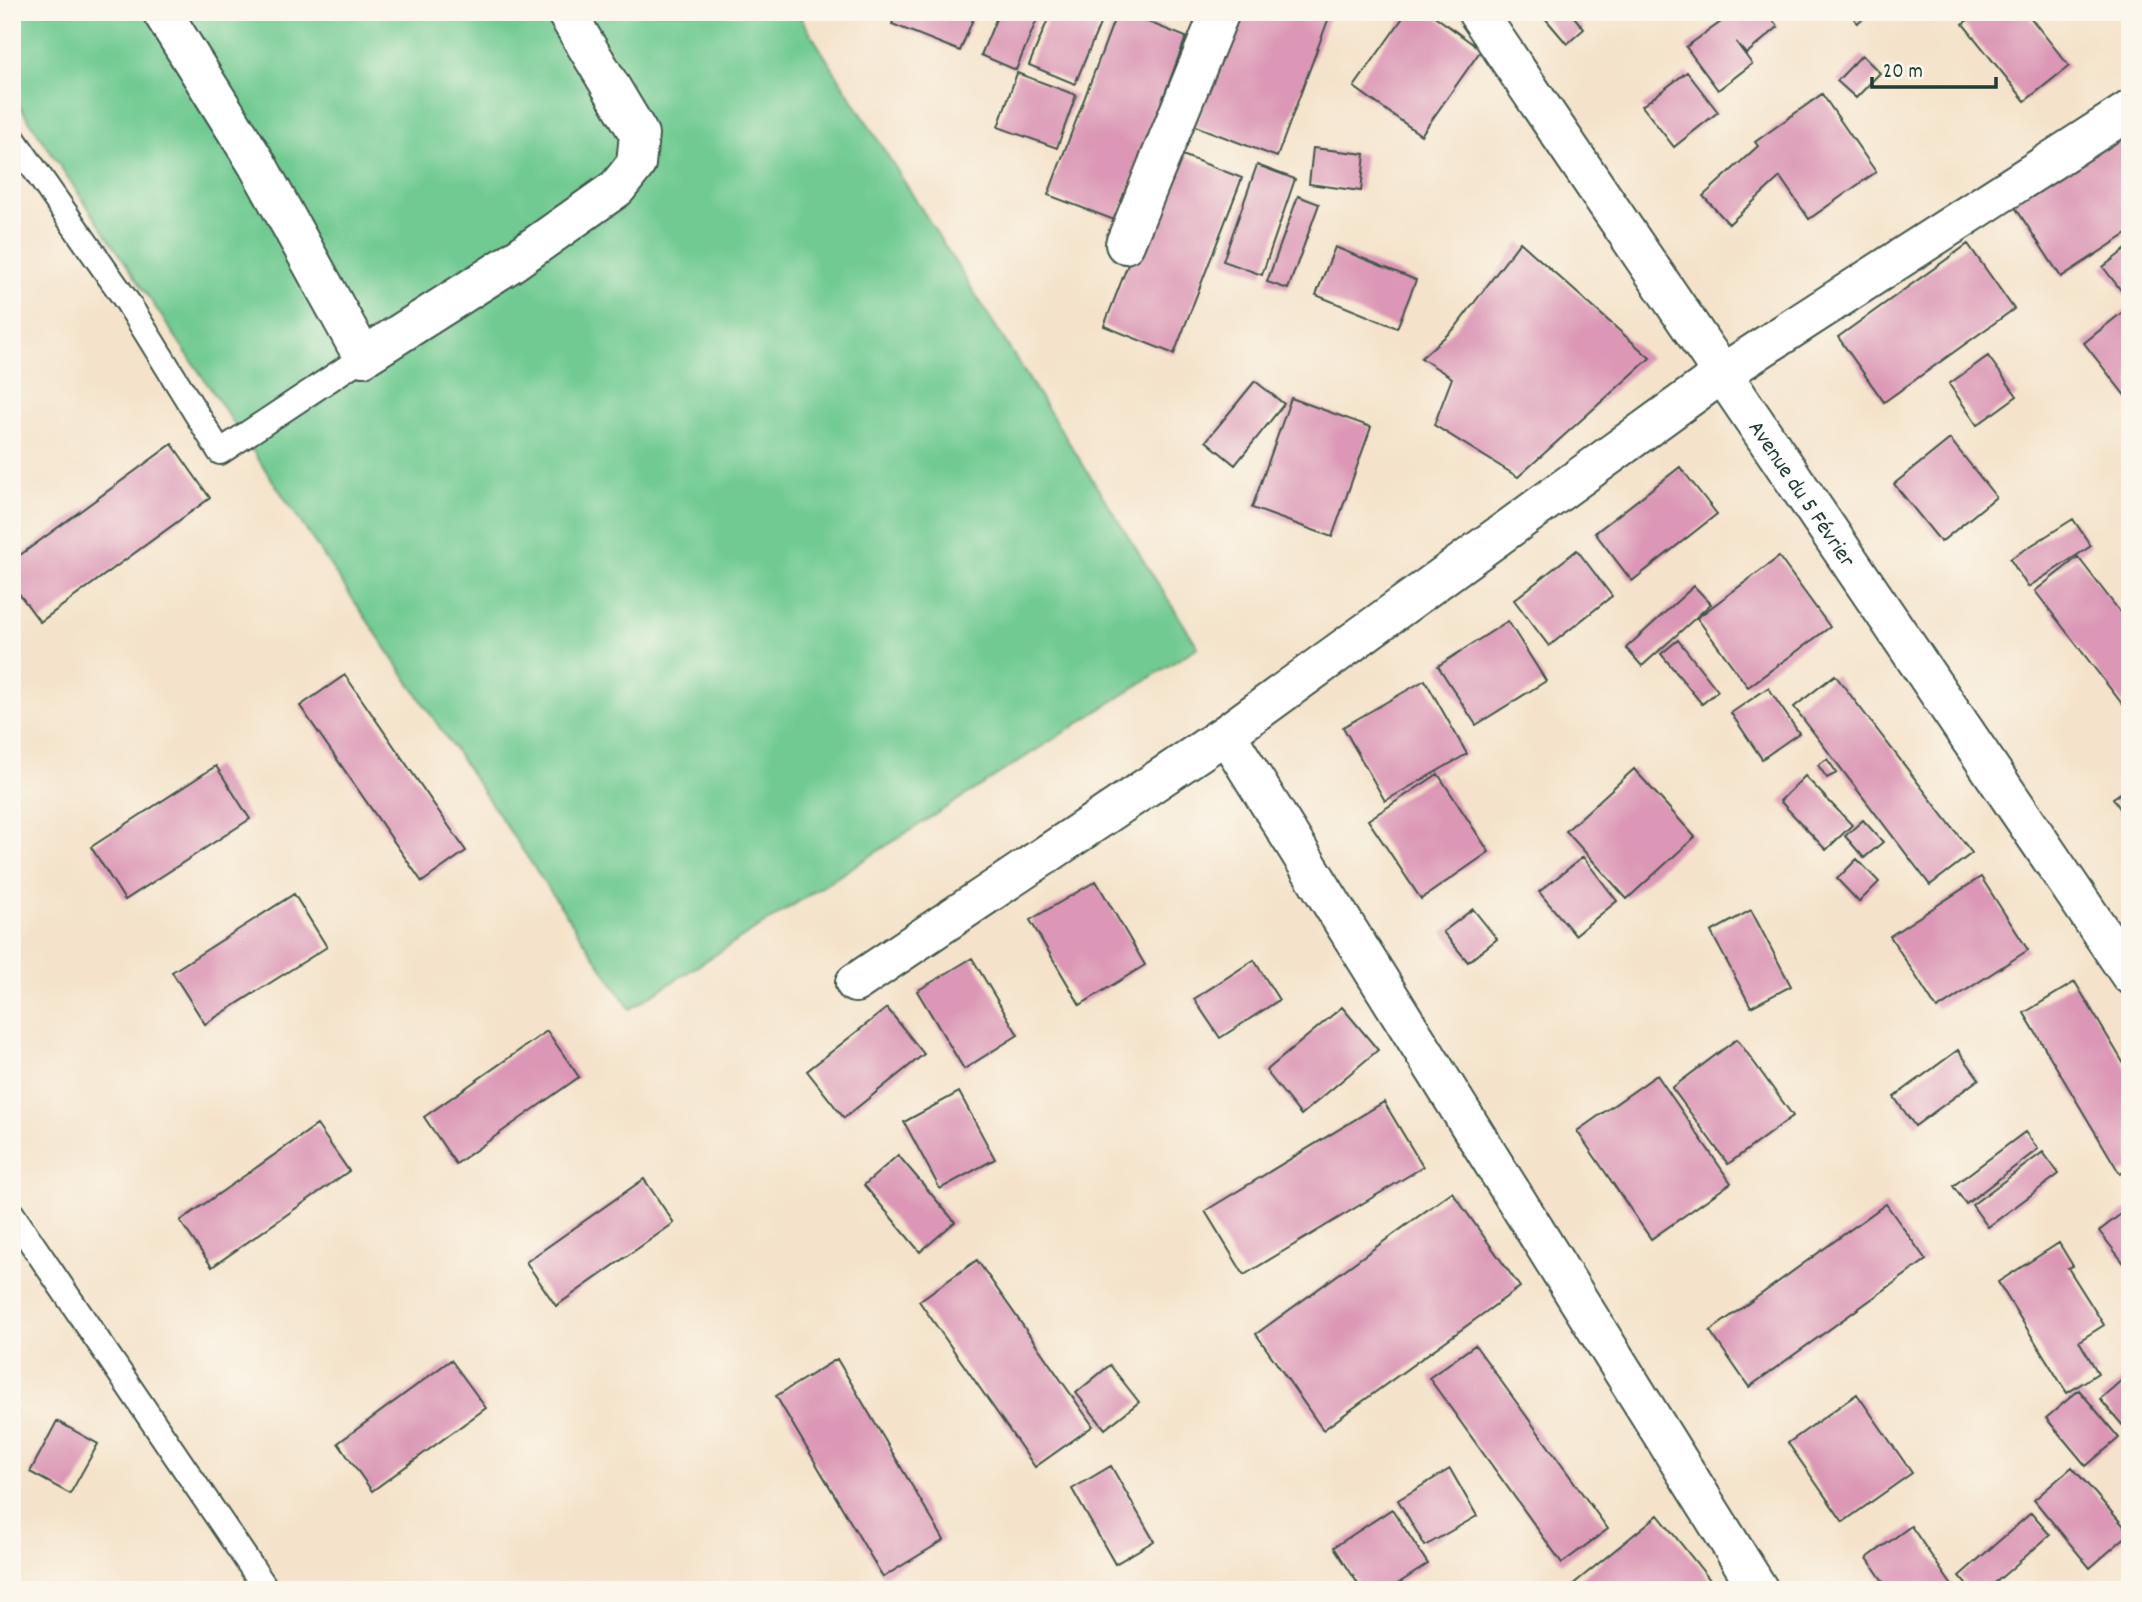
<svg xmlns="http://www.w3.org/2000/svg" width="2142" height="1602" viewBox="0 0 2142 1602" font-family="Dekko,sans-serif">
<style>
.green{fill:#70ca91;stroke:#488462;stroke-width:2}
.building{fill:#db97b5}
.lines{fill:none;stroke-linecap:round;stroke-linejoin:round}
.lane-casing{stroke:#3f564a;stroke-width:28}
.street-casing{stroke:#3f564a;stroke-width:42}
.secondary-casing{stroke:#3f564a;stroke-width:42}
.lane{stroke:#fff;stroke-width:24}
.street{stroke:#fff;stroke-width:38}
.secondary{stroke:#fff;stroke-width:38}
.labels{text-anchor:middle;stroke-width:7;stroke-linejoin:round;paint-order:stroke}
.street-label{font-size:23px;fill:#1f3d34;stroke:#fbf7ec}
</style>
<rect width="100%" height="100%" fill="#fbf7ec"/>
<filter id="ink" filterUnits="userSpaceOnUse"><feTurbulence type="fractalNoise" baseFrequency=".0143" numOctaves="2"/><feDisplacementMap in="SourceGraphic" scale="14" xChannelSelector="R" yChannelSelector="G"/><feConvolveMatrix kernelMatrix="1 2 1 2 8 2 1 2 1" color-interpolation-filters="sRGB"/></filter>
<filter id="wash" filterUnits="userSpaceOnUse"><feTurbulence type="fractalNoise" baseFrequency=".00686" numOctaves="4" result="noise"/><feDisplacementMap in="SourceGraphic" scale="28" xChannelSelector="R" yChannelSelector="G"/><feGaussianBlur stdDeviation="1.57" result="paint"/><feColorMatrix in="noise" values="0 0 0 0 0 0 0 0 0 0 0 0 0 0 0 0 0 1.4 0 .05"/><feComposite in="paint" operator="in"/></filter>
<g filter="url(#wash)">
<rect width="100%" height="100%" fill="#f4e3ca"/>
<path class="green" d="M 12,12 L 797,12 L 1198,647 L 630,1009 L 12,95 Z"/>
<g id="blocks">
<path class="building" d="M 897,12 L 976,12 L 960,51 L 892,24 Z
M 999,12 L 1040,12 L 1016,70 L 981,55 Z
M 1051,12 L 1105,12 L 1075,84 L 1029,65 Z
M 1117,12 L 1123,12 L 1186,37 L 1117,221 L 1048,195 Z
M 1237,12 L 1331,12 L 1277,157 L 1195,126 Z
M 1407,12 L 1429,12 L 1481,50 L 1421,135 L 1354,87 Z
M 1550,12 L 1570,12 L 1584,29 L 1567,44 L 1544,17 Z
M 1735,12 L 1766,12 L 1778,27 L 1746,54 L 1736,42 L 1752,64 L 1718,90 L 1686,47 Z
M 1850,12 L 1873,12 L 1857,23 Z
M 1977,12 L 2026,12 L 2069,66 L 2025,101 L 1963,24 Z
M 1862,55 L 1880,73 L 1856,98 L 1837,81 Z
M 1687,72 L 1718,112 L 1674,147 L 1642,106 Z
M 1017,73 L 1076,95 L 1057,148 L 998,127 Z
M 1822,94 L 1876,172 L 1809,219 L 1780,177 L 1729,224 L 1703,196 L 1758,146 L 1755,142 Z
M 2130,122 L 2130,232 L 2061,277 L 2011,201 Z
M 1313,148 L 1365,154 L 1361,191 L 1309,184 Z
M 1172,151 L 1242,178 L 1174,354 L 1104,326 Z
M 1257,165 L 1295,179 L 1262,275 L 1223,261 Z
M 1298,196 L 1319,204 L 1288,289 L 1267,282 Z
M 1520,242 L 1650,358 L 1518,477 L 1434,425 L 1452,378 L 1421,358 L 1455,328 Z
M 1968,244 L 2014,309 L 1884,402 L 1838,337 Z
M 2130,246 L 2130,302 L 2103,267 Z
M 1335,247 L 1416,280 L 1397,328 L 1316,295 Z
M 2130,306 L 2130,402 L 2084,343 Z
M 1988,356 L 2017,396 L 1977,425 L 1949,384 Z
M 1255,381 L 1284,404 L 1235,465 L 1206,441 Z
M 1291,398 L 1371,427 L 1332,537 L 1252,508 Z
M 1950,439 L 1996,497 L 1941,542 L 1894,484 Z
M 172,444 L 210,498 L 40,622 L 12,584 L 12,561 Z
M 1680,467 L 1717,514 L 1632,581 L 1595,533 Z
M 2073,519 L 2091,546 L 2028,587 L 2010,559 Z
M 1577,550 L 1612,596 L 1549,646 L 1514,600 Z
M 1779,557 L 1830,627 L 1748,687 L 1697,618 Z
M 2078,557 L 2130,625 L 2130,714 L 2035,591 Z
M 1694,586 L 1711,604 L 1642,666 L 1626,648 Z
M 1508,621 L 1546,681 L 1476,725 L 1438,666 Z
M 1678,640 L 1718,691 L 1702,704 L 1661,654 Z
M 345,675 L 466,851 L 422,882 L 300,706 Z
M 1835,675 L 1972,853 L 1930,885 L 1794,707 Z
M 1425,680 L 1467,754 L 1385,801 L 1343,727 Z
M 1768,688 L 1799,733 L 1762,759 L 1731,713 Z
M 1827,759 L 1837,773 L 1827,778 L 1818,765 Z
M 216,766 L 250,819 L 125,900 L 91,847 Z
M 1634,769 L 1695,837 L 1627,899 L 1566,831 Z
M 1438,774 L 1489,852 L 1421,899 L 1368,820 Z
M 1805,776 L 1852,825 L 1826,850 L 1780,801 Z
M 2130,787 L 2130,824 L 2113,798 Z
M 1863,820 L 1883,842 L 1864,858 L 1845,836 Z
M 1583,857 L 1617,901 L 1575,935 L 1539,892 Z
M 1857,859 L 1879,882 L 1859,902 L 1837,879 Z
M 1981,877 L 2028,950 L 1937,1009 L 1890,936 Z
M 1096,881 L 1145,965 L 1080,1005 L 1030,920 Z
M 294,894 L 327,947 L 205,1024 L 172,972 Z
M 1473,909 L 1497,939 L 1468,962 L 1443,932 Z
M 1751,910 L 1791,986 L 1751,1007 L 1711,932 Z
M 972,958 L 1018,1035 L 964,1069 L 917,991 Z
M 1254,960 L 1279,1000 L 1220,1038 L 1194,999 Z
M 2075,982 L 2130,1074 L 2130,1168 L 2120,1174 L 2024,1013 Z
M 1342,1007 L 1378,1050 L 1301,1115 L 1266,1071 Z
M 887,1008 L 924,1054 L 844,1118 L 807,1071 Z
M 547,1031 L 579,1077 L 456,1164 L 424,1117 Z
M 1737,1039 L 1793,1116 L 1728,1164 L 1672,1088 Z
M 1958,1050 L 1979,1079 L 1915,1126 L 1894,1097 Z
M 1657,1075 L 1731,1183 L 1651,1239 L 1577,1131 Z
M 959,1092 L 995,1159 L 940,1189 L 904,1122 Z
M 1384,1102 L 1423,1167 L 1244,1275 L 1205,1211 Z
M 317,1125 L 349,1171 L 212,1267 L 180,1221 Z
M 2025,1132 L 2038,1149 L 1966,1204 L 1953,1186 Z
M 2043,1152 L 2059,1174 L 1988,1227 L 1972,1205 Z
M 898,1155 L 955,1222 L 920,1252 L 864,1185 Z
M 644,1179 L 674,1223 L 556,1306 L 526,1262 Z
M 1452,1192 L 1520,1287 L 1323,1430 L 1256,1334 Z
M 1886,1204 L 1926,1260 L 1749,1387 L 1710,1331 Z
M 2130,1207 L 2130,1271 L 2099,1231 Z
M 2059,1243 L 2073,1266 L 2068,1268 L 2104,1325 L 2079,1341 L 2098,1373 L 2067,1393 L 1998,1282 Z
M 977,1260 L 1093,1426 L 1035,1467 L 919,1301 Z
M 1475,1345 L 1608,1529 L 1562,1563 L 1429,1378 Z
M 837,1359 L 944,1540 L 883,1577 L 776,1396 Z
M 451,1360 L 486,1408 L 372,1491 L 338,1443 Z
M 1110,1365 L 1139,1402 L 1105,1429 L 1076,1393 Z
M 2130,1373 L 2130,1424 L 2125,1428 L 2100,1399 Z
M 2079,1390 L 2119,1438 L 2086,1466 L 2046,1418 Z
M 1857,1394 L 1912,1473 L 1843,1522 L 1788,1443 Z
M 57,1421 L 98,1444 L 70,1494 L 30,1472 Z
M 1111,1466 L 1154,1541 L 1115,1564 L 1072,1489 Z
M 2072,1467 L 2130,1533 L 2090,1568 L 2034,1500 Z
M 1450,1469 L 1477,1516 L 1425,1546 L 1398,1500 Z
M 1392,1509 L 1428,1564 L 1388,1590 L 1362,1590 L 1334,1547 Z
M 2031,1513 L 2050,1535 L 1987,1590 L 1971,1590 L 1959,1576 Z
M 1658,1515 L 1718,1590 L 1566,1590 Z
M 1911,1526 L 1955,1590 L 1889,1590 L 1867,1558 Z"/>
</g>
</g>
<g filter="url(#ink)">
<use href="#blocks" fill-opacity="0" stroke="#3f564a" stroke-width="2"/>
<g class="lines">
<defs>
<path id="lane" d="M 12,137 L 128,303 L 220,452 L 363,357
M 12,1214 L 267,1590"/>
<path id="street" d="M 162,12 L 257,164 L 363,357 L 511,263 L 617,188 L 636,164 L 639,134 L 566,12
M 1125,244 L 1220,12
M 1226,734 L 1759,1590
M 855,983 L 1226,734 L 1723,373 L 2130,110"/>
<g id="secondary">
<path id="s1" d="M 1477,12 L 2130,975"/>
</g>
</defs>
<use href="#lane" class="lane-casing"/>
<use href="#street" class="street-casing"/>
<use href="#secondary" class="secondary-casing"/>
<use href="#lane" class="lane"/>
<use href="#street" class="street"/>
<use href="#secondary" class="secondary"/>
</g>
</g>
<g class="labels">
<g class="street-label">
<text dy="8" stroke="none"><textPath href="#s1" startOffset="581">Avenue du 5 Février</textPath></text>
</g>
</g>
<rect width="2142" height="1602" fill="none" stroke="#fbf7ec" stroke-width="42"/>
<path d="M1872 77v10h124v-10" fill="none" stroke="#1f3d34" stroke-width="3.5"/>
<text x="1883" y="77" font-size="21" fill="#1f3d34" stroke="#fbf7ec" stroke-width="5" paint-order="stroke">20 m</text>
</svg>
